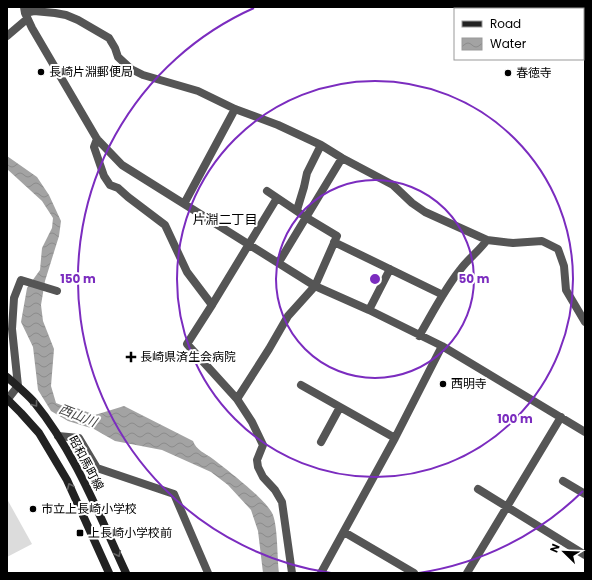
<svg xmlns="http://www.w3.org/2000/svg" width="592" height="580" viewBox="0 0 592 580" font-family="Poppins,'Noto Sans JP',sans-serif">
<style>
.green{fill:#dcdcdc}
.forest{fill:url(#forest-firs)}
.water{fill:url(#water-waves)}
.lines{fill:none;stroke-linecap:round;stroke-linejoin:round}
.minor{stroke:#555;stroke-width:8}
.secondary{stroke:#222;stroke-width:8}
.oneway{stroke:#646464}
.ring{fill:none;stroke:#7b2cbf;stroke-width:2}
.poi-dot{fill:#000;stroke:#fff;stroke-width:1.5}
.labels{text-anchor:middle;stroke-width:4;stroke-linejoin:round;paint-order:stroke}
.poi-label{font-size:12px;fill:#000;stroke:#fff;text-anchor:start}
.street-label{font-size:12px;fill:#000;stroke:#fff}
.neighbourhood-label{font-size:13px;fill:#000;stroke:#fff}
.water-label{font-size:13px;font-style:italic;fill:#444;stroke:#fff}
.centre{fill:#7b2cbf;stroke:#fff;stroke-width:2}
.ring-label{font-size:12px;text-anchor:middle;font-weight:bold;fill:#7b2cbf;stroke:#fff;stroke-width:4;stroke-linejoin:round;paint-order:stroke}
</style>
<defs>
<pattern id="forest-firs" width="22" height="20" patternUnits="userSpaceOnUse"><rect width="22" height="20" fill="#dcdcdc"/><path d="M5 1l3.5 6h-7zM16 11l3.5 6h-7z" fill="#bbb"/></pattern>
<pattern id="water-waves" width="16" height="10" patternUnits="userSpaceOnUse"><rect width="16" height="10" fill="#a3a3a3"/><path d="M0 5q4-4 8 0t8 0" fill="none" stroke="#8b8b8b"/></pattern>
</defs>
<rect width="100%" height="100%" fill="#fff"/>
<path class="green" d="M 7,499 L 32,544 L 7,557 Z"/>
<path class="forest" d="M 492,7 L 585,7 L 585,13 L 583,18 L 583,9 L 491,9 Z"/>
<path class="water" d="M 7,156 L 37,177 L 49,195 L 61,221 L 59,236 L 45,281 L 41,305 L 43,321 L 54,349 L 51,386 L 56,403 L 71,409 L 74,407 L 95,415 L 124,406 L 193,441 C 196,450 205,453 213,459 C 226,469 268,501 273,515 C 278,529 277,557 279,573 L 263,573 L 258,531 L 251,510 L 228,485 L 211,472 L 162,450 L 115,441 L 94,429 L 68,421 L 51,411 L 38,390 L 33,347 L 21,322 L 27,288 L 40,270 L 42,248 L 52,228 L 53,218 L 42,201 L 7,169 Z"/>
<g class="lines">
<path class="minor" d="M 24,7 L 25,13 L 32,28 L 97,139 L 122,165 L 315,286 L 369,310 L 442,346 L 585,432
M 25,13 L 34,11 L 55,13 L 66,15 L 78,20 L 109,38 L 115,48 L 118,57 L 131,69 L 143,75 L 198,91 L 235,109 L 278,125 L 321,145 L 342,158 L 393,185 L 412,203 L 425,212 L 487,240 L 513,243 L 542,241 L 558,249 L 564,266 L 566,290 L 585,322
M 7,36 L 27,19
M 97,139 L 94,147 L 104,176 L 110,185 L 118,188 L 128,197 L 165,225 L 187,272 L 212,305
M 277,198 L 212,305 L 187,344 L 237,399 L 252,422 L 263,445 L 257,460 L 258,467 L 263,477 L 275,490 L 282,502 L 292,573
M 184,204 L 235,109
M 297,210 L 304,187 L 307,173 L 321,145
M 334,242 L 443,295
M 279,262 L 342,158
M 369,310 L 390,269
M 419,336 C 432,314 444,290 460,270 C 468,259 479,251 487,240
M 301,385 L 395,438
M 237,399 L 269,349 L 288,316 L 315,286 L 337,236 L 307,218 L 267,191
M 7,400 L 18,386 L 12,329 L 14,298 L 21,280 L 57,291
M 58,436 L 79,438 L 97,468 L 174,494 L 208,573
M 321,442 L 340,407
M 563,481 L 585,494
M 478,489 L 585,555
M 344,532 L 414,573
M 321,573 L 395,438 L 442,346
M 467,573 L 561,417"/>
<path class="secondary" d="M 7,377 C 16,385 26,393 34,402 C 75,452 99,515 126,573
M 7,399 L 21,413 L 39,433 L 67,480 L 109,573"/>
</g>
<defs><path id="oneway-chevron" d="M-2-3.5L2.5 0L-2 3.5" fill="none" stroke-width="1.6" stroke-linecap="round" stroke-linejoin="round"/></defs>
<g class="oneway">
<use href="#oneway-chevron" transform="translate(35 404) rotate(52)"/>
<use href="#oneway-chevron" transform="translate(70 486) rotate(-114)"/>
<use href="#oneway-chevron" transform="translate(118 554) rotate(65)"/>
</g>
<g class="ring">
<circle cx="375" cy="279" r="99"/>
<circle cx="375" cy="279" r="198"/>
<path d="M583 491A297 297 0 0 1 419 573M331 573A297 297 0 0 1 254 8"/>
</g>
<g class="poi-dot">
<circle cx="41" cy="72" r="4"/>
<circle cx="508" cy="73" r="4"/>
<path d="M129 351h4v4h4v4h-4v4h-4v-4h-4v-4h4z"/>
<circle cx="443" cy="384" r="4"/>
<circle cx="33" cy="509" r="4"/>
<rect x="76" y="529" width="8" height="8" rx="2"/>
</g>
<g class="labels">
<g class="poi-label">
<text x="49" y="76">長崎片淵郵便局</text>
<text x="516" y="77">春徳寺</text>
<text x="140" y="361">長崎県済生会病院</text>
<text x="451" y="388">西明寺</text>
<text x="41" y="513">市立上長崎小学校</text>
<text x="88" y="537">上長崎小学校前</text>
</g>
<g class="street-label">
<text transform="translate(86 463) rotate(62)" y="4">昭和馬町線</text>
</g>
<g class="neighbourhood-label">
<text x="225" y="224">片淵二丁目</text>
</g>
<g class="water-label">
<text transform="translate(78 415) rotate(22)" y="5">西山川</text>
</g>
</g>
<circle cx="375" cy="279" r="6" class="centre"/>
<g class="ring-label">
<text x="474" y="283">50 m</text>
<text x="78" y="283">150 m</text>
<text x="515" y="423">100 m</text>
</g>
<rect width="592" height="580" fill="none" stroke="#000000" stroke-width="16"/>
<rect x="454" y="8" width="130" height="52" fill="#ffffff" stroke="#999999"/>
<rect x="462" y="21" width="20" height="6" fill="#222222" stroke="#999999"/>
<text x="490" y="28" font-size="12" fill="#000000">Road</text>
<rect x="462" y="38" width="20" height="12" fill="url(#water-waves)" stroke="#999999"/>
<text x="490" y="48" font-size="12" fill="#000000">Water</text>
<g transform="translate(564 552) rotate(293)" stroke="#ffffff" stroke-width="3" paint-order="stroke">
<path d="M0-3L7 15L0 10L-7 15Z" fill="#000000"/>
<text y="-6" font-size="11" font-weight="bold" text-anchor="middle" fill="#000000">N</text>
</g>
</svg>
